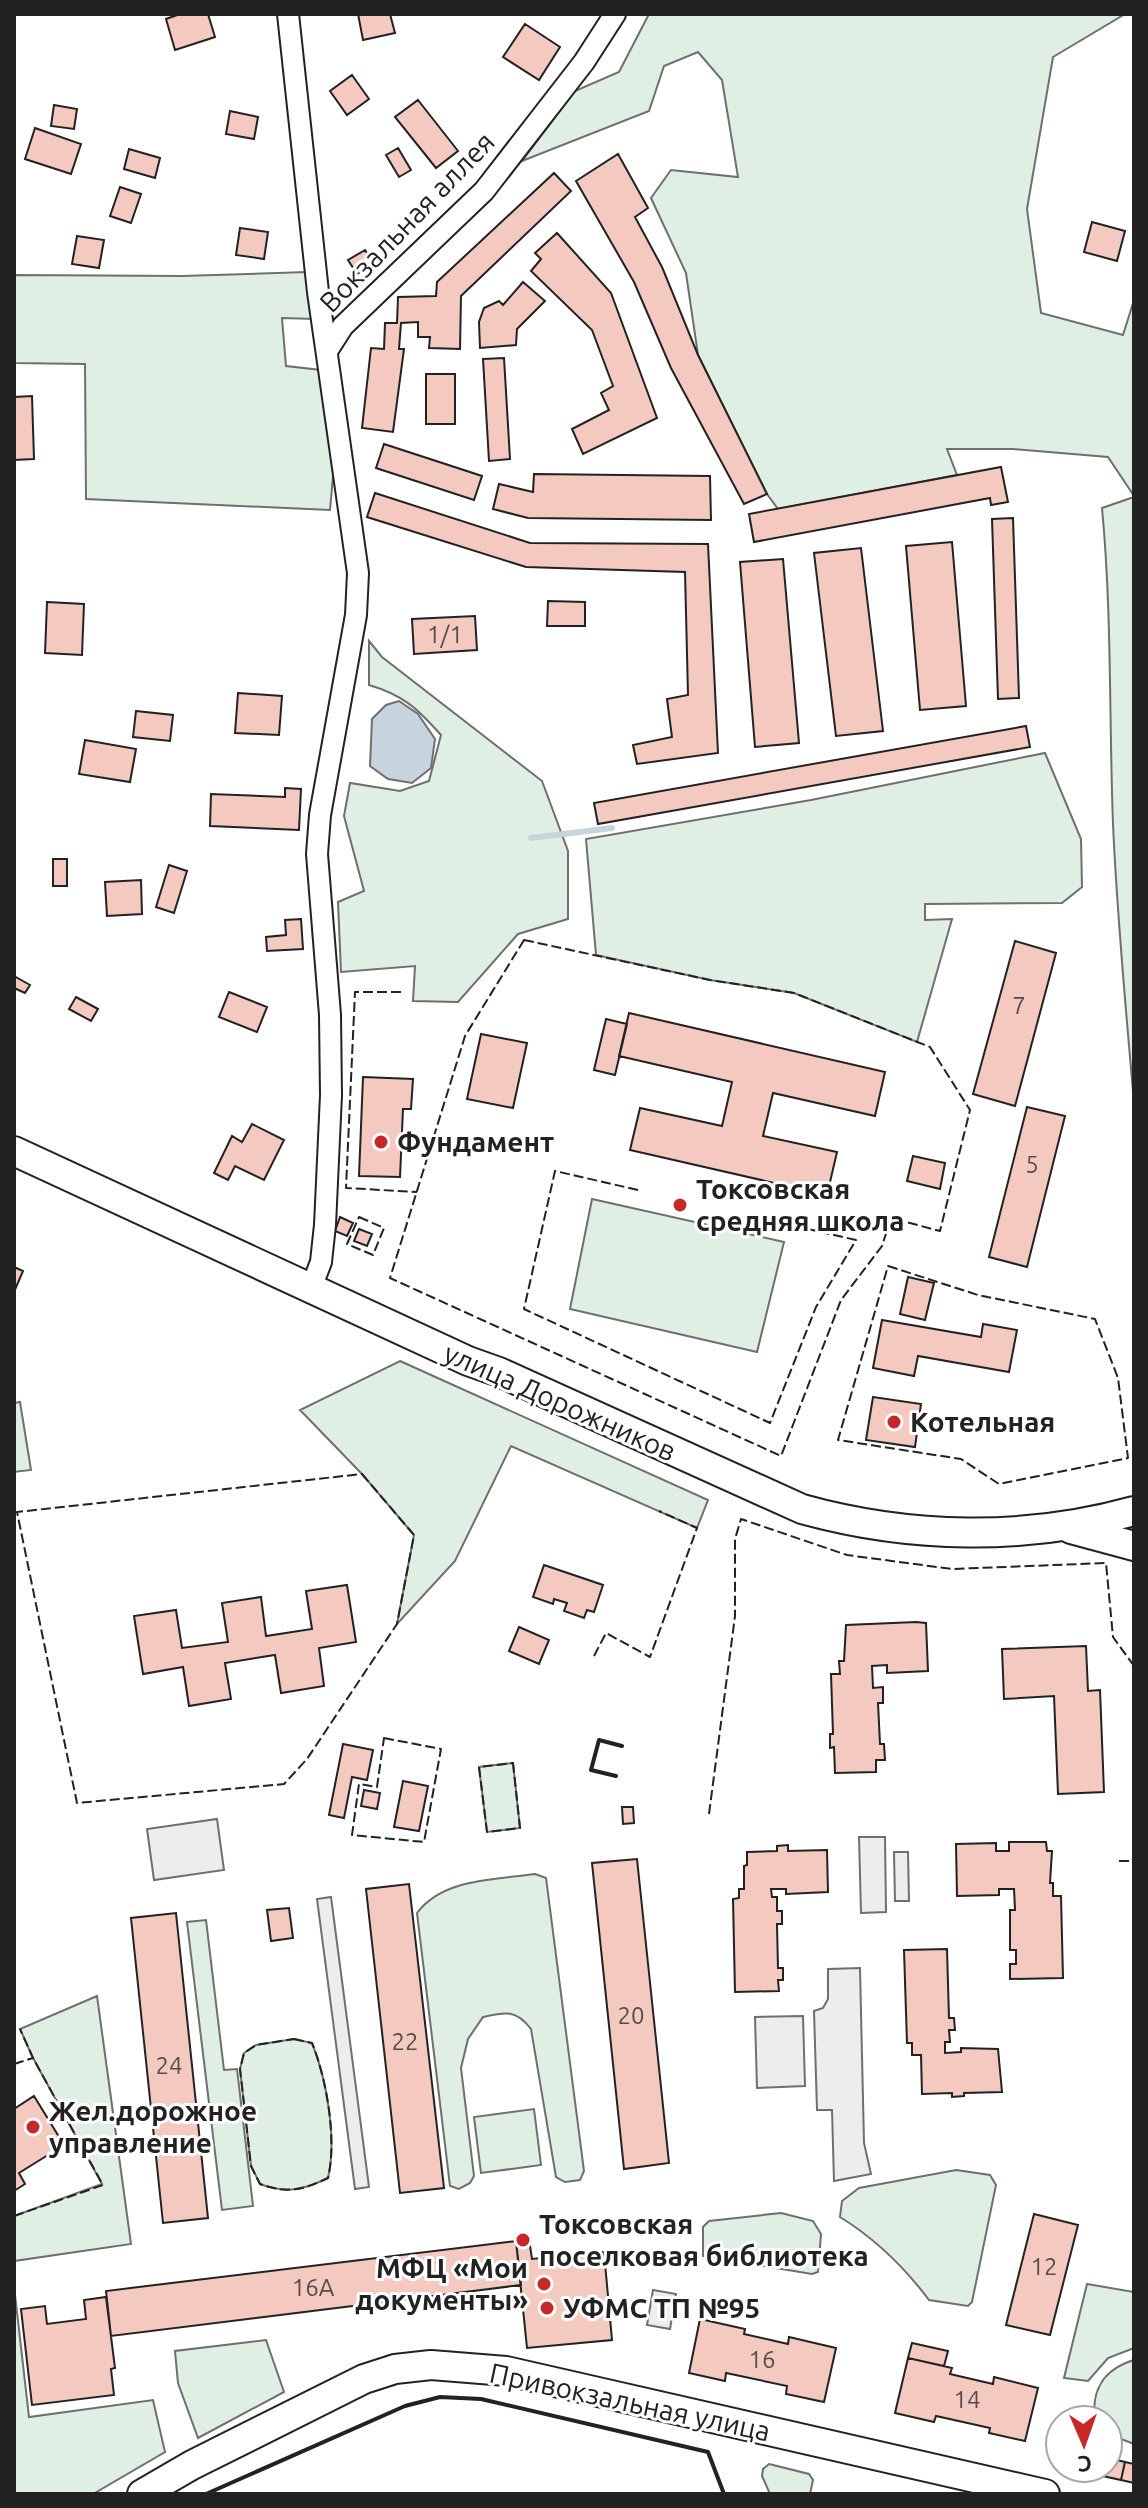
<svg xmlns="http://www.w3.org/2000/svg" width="1148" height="2508" viewBox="0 0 1148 2508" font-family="Ubuntu,sans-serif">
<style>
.green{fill:#e0efe3;stroke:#6f6f6f;stroke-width:2}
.parking{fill:#ededed;stroke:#6f6f6f;stroke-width:2}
.water{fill:#c7d3dd;stroke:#6f6f6f;stroke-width:2}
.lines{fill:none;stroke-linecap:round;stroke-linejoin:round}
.stream{stroke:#c7d3dd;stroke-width:6}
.building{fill:#f3c9c0;stroke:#222;stroke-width:2}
.street-casing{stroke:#222;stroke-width:24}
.secondary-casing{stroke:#222;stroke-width:32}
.street{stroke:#fff;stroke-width:20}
.secondary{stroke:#fff;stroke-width:28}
.fence{stroke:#222;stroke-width:2;stroke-dasharray:10 4;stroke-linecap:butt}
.wall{stroke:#222;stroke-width:4}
.poi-dot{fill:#c62828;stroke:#fff;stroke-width:3}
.labels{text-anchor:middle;stroke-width:6;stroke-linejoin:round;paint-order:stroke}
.number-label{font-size:24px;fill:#564c4a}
.street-label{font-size:28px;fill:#222;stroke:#fff}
.poi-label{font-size:28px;font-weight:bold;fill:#222;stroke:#fff;text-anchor:start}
</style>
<rect width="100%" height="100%" fill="#fff"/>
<path class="green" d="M 649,14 L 1125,14 L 1053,57 L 1027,209 L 1041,313 L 1123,335 L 1134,300 L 1134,496 L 1108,457 L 1013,449 L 947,449 L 957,475 L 778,509 L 767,494 L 698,355 L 686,273 L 651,198 L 671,170 L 738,177 L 722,80 L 698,52 L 664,66 L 649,111 L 522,161 L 575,91 L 619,72 Z
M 307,272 L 315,319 L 282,318 L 286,366 L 321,370 L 335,454 L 330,510 L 86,499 L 85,364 L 14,363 L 14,275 L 182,276 Z
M 1134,497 L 1134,1103 C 1126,1010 1117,917 1113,824 C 1109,719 1112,613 1102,508 Z
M 369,641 L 382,657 L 542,781 L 568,851 L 568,919 L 518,934 L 458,1002 L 413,1001 L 415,966 L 341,972 L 338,902 L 364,891 L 344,816 L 350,783 L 400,791 L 429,781 L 441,735 C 417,708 403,695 369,685 Z
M 1045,753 L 1081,839 L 1082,887 L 1062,903 L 925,904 L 925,920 L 952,919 L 917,1042 L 794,993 L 710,980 L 596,955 L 586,839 L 811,800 Z
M 592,1199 L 784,1242 L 757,1352 L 570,1309 Z
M 400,1361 L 708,1500 L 697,1528 L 511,1446 L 455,1561 L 397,1624 L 414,1535 L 362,1474 L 300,1410 Z
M 20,1402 L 31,1470 L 14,1472 L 14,1403 Z
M 513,1763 L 520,1828 L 487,1832 L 479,1767 Z
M 535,1874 L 546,1878 L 584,2171 L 580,2180 L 565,2182 L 556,2177 L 531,2029 C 516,2009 505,2012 483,2017 L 468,2039 L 461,2068 L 474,2176 L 470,2183 L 459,2189 L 450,2186 L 417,1913 C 443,1878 495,1880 535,1874 Z
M 206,1920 L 224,2070 L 237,2069 L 253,2206 L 222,2210 L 187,1922 Z
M 97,1996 L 131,2244 L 14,2261 L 14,2216 L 102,2184 L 33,2058 L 20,2029 Z
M 294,2039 L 312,2043 C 327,2080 337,2140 328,2178 C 303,2190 287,2194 260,2184 L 251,2166 L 240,2069 L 244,2053 L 256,2045 Z
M 534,2109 L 541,2165 L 481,2173 L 474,2117 Z
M 956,2170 L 990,2175 L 996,2185 L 972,2302 L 968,2306 L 929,2300 C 905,2268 874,2238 840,2217 L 842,2201 L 859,2188 Z
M 781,2213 L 813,2221 L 821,2234 L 818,2272 L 812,2274 L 703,2256 L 703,2227 L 709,2221 Z
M 1087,2284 L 1134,2292 L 1134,2348 L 1108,2358 L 1088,2381 L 1064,2378 Z
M 14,2286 L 29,2417 L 153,2400 L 165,2452 L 93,2494 L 14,2494 Z
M 266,2340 L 284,2392 L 198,2438 L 178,2383 L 175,2351 Z
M 1134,2360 L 1134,2444 L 1108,2434 L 1108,2420 L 1095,2420 C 1091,2390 1104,2369 1134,2360 Z
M 769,2464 L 809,2474 L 813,2480 L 810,2494 L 770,2494 L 762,2476 L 763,2469 Z"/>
<path class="parking" d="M 217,1819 L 224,1870 L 154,1880 L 147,1829 Z
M 859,1837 L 885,1837 L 886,1912 L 861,1913 Z
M 894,1852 L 908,1852 L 909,1901 L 895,1901 Z
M 331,1897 L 369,2187 L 355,2189 L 317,1899 Z
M 860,1968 L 864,2143 L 871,2174 L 834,2181 L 832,2110 L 817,2110 L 814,2011 L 823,2008 L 828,1999 L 828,1969 Z
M 803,2016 L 805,2086 L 757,2088 L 755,2017 Z
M 653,2290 L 676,2294 L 670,2329 L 647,2325 Z"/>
<path class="water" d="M 399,701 L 418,714 L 435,739 L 431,768 L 412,783 L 388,779 L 370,766 L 372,719 L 386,705 Z"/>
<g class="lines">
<path class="stream" d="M 531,838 L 612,828"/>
</g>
<path class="building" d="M 180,14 L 208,14 L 215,37 L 175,50 L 166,19 Z
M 358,14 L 390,14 L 395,33 L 363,40 Z
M 525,24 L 560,47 L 539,80 L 503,57 Z
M 352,75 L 369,99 L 347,115 L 330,91 Z
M 418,100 L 458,151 L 436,168 L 395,117 Z
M 54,105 L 77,109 L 74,129 L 51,126 Z
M 230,111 L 258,117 L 254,139 L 226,134 Z
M 35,128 L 81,144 L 71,174 L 25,159 Z
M 398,148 L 411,170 L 399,177 L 386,155 Z
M 129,149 L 160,158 L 155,178 L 124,169 Z
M 618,154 L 648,208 L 635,217 L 662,267 L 698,355 L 767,494 L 744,504 L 671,368 L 634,282 L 576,181 Z
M 554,173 L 571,191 L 461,296 L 460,349 L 429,348 L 430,337 L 418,337 L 418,322 L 401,323 L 399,349 L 404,349 L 393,432 L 362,428 L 371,348 L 384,349 L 385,323 L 397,323 L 398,297 L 436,296 L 437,282 Z
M 120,187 L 141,194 L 131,223 L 110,216 Z
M 1092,222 L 1125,231 L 1117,261 L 1084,252 Z
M 240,228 L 268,232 L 264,259 L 236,255 Z
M 557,233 L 611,293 L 657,418 L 583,454 L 572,429 L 609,410 L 601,393 L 613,386 L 592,330 L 531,271 L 541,259 L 535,253 Z
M 77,236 L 104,240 L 99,268 L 72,264 Z
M 365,250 L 374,264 L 357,274 L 348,260 Z
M 523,282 L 545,301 L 517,329 L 516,345 L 480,348 L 479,322 L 484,308 L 499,301 L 503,305 Z
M 504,358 L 510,459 L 489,461 L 483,359 Z
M 426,374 L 455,374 L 455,424 L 426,424 Z
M 32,396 L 34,459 L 14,460 L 14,397 Z
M 384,444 L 482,476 L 474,500 L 376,468 Z
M 1001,467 L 1008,502 L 991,505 L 990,498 L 754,542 L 749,514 Z
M 534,474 L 710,476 L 711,520 L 528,518 L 493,509 L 499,484 L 533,492 Z
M 375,493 L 530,543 L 708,544 L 718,753 L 637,764 L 633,745 L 672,737 L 667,699 L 688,695 L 685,572 L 526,567 L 367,517 Z
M 1013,518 L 1019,698 L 998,699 L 992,519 Z
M 952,542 L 966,706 L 920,710 L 906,546 Z
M 861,548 L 883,731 L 836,736 L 814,553 Z
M 783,559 L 799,743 L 755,747 L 740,562 Z
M 548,601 L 585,602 L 585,626 L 547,626 Z
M 47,602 L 84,604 L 82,655 L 45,653 Z
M 475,616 L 477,650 L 414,654 L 412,619 Z
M 238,693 L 282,696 L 279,735 L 235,733 Z
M 136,711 L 173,715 L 170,741 L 133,737 Z
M 1026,726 L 1030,747 L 598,824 L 594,803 Z
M 85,740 L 136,749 L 130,782 L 79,774 Z
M 285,788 L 301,789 L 299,830 L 210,826 L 211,794 L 285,797 Z
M 53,859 L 67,859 L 67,886 L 53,886 Z
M 169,865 L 187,871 L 174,913 L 156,907 Z
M 141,880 L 142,914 L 107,916 L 105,882 Z
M 301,919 L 303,949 L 267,951 L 266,937 L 286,935 L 285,920 Z
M 1015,941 L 1056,953 L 1015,1106 L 973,1094 Z
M 14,976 L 30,985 L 25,993 L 14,988 Z
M 229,992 L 267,1007 L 257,1032 L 219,1017 Z
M 76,997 L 98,1009 L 91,1021 L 69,1009 Z
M 629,1013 L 885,1072 L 875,1116 L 773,1093 L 763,1136 L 837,1152 L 827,1195 L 630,1150 L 640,1108 L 722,1126 L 732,1082 L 619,1056 Z
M 606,1019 L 627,1024 L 615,1075 L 594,1070 Z
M 481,1034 L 527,1043 L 513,1108 L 467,1099 Z
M 363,1077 L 413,1079 L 411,1109 L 403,1109 L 400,1177 L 359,1176 Z
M 1027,1107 L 1065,1116 L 1027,1267 L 989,1257 Z
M 252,1124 L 284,1140 L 264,1180 L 235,1166 L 228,1180 L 214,1173 L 232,1136 L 242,1142 Z
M 913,1156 L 945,1163 L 940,1189 L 907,1181 Z
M 340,1217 L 353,1223 L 347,1236 L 335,1231 Z
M 359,1229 L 372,1234 L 367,1246 L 354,1241 Z
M 14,1267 L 23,1271 L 14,1292 Z
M 908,1277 L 934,1283 L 925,1320 L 900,1314 Z
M 882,1320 L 981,1337 L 983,1324 L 1017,1330 L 1009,1372 L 918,1356 L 914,1376 L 873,1368 Z
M 873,1397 L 921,1404 L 915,1447 L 866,1440 Z
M 544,1565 L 603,1585 L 594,1612 L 587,1610 L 584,1618 L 564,1611 L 567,1603 L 554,1599 L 553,1604 L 533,1597 Z
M 347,1585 L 356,1642 L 319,1648 L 324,1686 L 281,1693 L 275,1655 L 225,1663 L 231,1699 L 189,1706 L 183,1667 L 143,1674 L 134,1616 L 176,1610 L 182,1648 L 228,1642 L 222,1603 L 261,1597 L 266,1636 L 312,1629 L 306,1591 Z
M 916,1622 L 926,1623 L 928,1671 L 887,1673 L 887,1665 L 872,1666 L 873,1688 L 883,1687 L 883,1703 L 878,1703 L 880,1744 L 884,1744 L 885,1760 L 876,1760 L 876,1772 L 835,1773 L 834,1747 L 830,1748 L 830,1734 L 833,1734 L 831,1674 L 840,1674 L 839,1661 L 844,1661 L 846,1625 Z
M 519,1627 L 549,1640 L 539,1664 L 509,1651 Z
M 1086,1646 L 1088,1691 L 1100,1690 L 1104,1792 L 1058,1794 L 1054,1696 L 1004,1699 L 1002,1649 Z
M 343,1744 L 373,1750 L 367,1780 L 352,1777 L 344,1818 L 329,1815 Z
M 403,1781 L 428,1786 L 419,1831 L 394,1827 Z
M 364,1790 L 380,1793 L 377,1809 L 361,1806 Z
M 622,1807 L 633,1807 L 634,1823 L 623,1824 Z
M 1009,1842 L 1046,1842 L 1047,1851 L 1052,1851 L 1050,1883 L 1053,1883 L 1053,1896 L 1061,1896 L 1063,1978 L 1010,1979 L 1010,1964 L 1016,1964 L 1016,1950 L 1010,1950 L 1010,1910 L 1015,1910 L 1014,1889 L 999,1889 L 999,1895 L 957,1896 L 956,1844 L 996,1843 L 996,1851 L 1009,1851 Z
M 788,1845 L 788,1851 L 827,1850 L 828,1892 L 786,1894 L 786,1889 L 771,1889 L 772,1897 L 777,1897 L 777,1911 L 782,1911 L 782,1924 L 777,1924 L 778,1968 L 783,1968 L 783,1980 L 778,1980 L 779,1991 L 735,1992 L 733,1899 L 739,1898 L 739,1889 L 744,1889 L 744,1866 L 747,1865 L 747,1852 L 777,1851 L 777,1846 Z
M 637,1859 L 669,2163 L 624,2169 L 592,1863 Z
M 409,1884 L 444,2188 L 400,2193 L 366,1889 Z
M 289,1908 L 293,1938 L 271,1941 L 267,1910 Z
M 176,1913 L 208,2218 L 163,2223 L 131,1918 Z
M 947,1949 L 949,2018 L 954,2018 L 955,2030 L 949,2030 L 950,2042 L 945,2042 L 945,2053 L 961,2052 L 961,2048 L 998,2049 L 1002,2092 L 964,2093 L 964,2096 L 952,2097 L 952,2093 L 922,2094 L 921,2055 L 912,2055 L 912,2043 L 907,2043 L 904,1950 Z
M 34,2096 L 64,2145 L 19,2173 L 25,2184 L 14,2191 L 14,2109 Z
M 1034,2214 L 1078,2225 L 1050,2335 L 1006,2325 Z
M 529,2239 L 532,2259 L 604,2252 L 612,2340 L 527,2348 L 516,2241 Z
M 516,2241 L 521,2285 L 111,2336 L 106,2291 Z
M 106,2297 L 115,2368 L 111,2369 L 114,2395 L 32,2405 L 21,2309 L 45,2306 L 47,2324 L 86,2319 L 84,2300 Z
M 700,2319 L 745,2329 L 744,2334 L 788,2344 L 789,2337 L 836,2348 L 824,2402 L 786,2394 L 787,2386 L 726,2373 L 725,2381 L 689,2373 Z
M 912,2343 L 948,2351 L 944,2366 L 908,2358 Z
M 908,2358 L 952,2368 L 950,2374 L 993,2384 L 994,2377 L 1038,2388 L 1025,2441 L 989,2433 L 990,2428 L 936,2416 L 934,2422 L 895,2413 Z
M 1108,2458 L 1125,2462 L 1121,2480 L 1084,2472 L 1085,2468 L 1108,2468 Z
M 1125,2462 L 1134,2464 L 1134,2483 L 1121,2480 Z"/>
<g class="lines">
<defs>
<path id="street" d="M 288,14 L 318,292 L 358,573 L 356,615 L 320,815 L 317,854 L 330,1015 L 331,1095 L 325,1225 L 321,1262 L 311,1288
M 327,351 L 343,326 L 484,191 L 584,62 L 615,14"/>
<path id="secondary" d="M 14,1151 L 468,1361 L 499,1372 L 802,1509 C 910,1539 1026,1541 1134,1511
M 1071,1529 L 1134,1546
M 142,2494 L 192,2465 L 364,2379 L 395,2369 L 431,2365 L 506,2371 L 1045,2494"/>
</defs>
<use href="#street" class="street-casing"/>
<use href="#secondary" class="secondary-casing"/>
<use href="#street" class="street"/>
<use href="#secondary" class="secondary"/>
<path class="fence" d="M 524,940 L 710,980 L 794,993 L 930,1047 L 970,1110 L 940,1231 L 891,1218 L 882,1246 L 841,1300 L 781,1456 L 390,1278 L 465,1036 Z
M 401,992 L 355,992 L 346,1188 L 417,1192
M 638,1190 L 555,1171 L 524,1309 L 770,1423 L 816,1307 L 856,1240 L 755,1217
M 359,1217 L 384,1228 L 373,1255 L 347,1244 Z
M 888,1266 L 978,1295 L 1095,1319 L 1118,1378 L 1128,1458 L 999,1484 L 961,1459 L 838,1440 Z
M 362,1474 L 414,1535 L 397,1624 L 307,1759 L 284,1784 L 77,1803 L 17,1512 Z
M 594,1656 L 606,1633 L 650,1657 L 697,1528 L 659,1511
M 384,1738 L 441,1749 L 424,1842 L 352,1835 L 359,1784 L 377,1787 Z
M 513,1763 L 520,1828 L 487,1832 L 479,1767 Z
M 709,1814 L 735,1616 L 735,1539 L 741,1519 L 847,1555 L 952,1569 L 1106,1563 L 1113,1637 L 1134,1666
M 1119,1861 L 1134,1861
M 294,2039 L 312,2043 C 327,2080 337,2140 328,2178 C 303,2190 287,2194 260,2184 L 251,2166 L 240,2069 L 244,2053 L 256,2045 Z
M 14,2064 L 33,2058
M 14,2216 L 103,2185 L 33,2058 L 20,2029"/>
<path class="wall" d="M 616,1776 L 591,1770 L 599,1740 L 622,1746
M 206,2494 L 405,2406 L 440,2397 L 481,2399 L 708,2452 L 724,2494"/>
</g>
<g class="poi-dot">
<circle cx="381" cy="1142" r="8"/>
<circle cx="680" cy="1205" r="8"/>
<circle cx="894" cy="1422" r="8"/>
<circle cx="33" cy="2127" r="8"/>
<circle cx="523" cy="2240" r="8"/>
<circle cx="544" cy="2284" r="8"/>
<circle cx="547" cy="2308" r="8"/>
</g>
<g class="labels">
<g class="number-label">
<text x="445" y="643">1/1</text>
<text x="1019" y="1014">7</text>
<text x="1032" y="1173">5</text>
<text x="631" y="2024">20</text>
<text x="405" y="2050">22</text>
<text x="169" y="2074">24</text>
<text x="1044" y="2275">12</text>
<text x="313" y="2296">16А</text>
<text x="762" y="2368">16</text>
<text x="967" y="2408">14</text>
</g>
<g class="street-label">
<text transform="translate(407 222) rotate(-46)" y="10">Вокзальная аллея</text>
<text transform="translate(560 1402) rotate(24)" y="10">улица Дорожников</text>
<text transform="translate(630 2402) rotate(12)" y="10">Привокзальная улица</text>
</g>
<g class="poi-label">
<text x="397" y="1152">Фундамент</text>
<text x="696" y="1199">Токсовская<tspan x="696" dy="32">средняя школа</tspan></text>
<text x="910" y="1432">Котельная</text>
<text x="49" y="2121">Жел.дорожное<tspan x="49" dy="32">управление</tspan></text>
<text x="539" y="2234">Токсовская<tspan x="539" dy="32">поселковая библиотека</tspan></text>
<text x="528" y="2278" text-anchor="end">МФЦ «Мои<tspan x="528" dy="32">документы»</tspan></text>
<text x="563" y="2318">УФМС ТП №95</text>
</g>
</g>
<rect width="1148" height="2508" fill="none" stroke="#222222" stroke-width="32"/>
<g transform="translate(1084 2444) rotate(178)"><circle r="38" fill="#ffffff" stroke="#a7a7a7" stroke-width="2"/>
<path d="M0-6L14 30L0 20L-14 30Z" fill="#c62828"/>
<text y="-12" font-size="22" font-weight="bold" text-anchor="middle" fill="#222222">С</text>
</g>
</svg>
